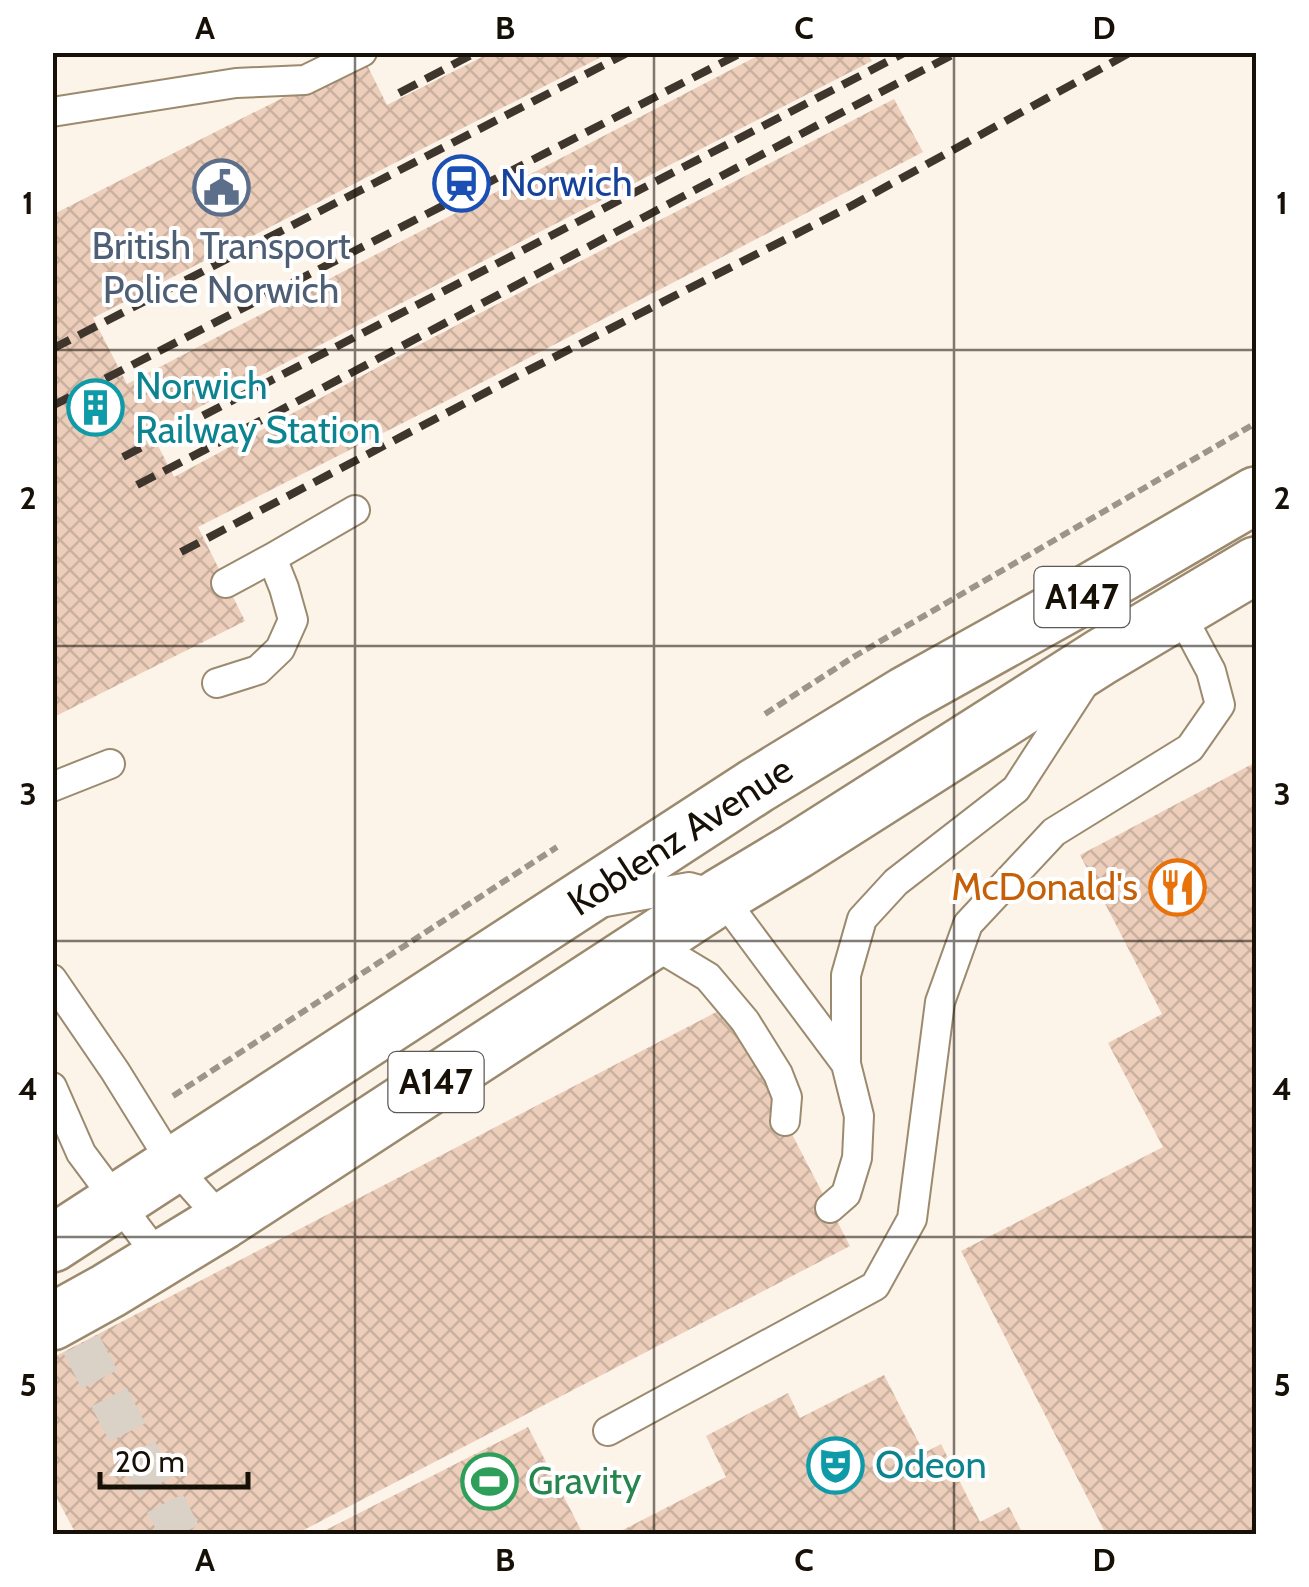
<svg xmlns="http://www.w3.org/2000/svg" width="1309" height="1587" viewBox="0 0 1309 1587" font-family="Cabin,sans-serif">
<style>
.building{fill:url(#building-cross-hatch)}
.lines{fill:none;stroke-linecap:round;stroke-linejoin:round}
.pedestrian-tunnel{stroke:#dad2c7;stroke-width:40;stroke-dasharray:40 20;stroke-linecap:butt}
.service-casing{stroke:#9c8a6f;stroke-width:32}
.primary-casing{stroke:#9c8a6f;stroke-width:60}
.path{stroke:#9c958b;stroke-width:6;stroke-dasharray:10 5;stroke-linecap:butt}
.service{stroke:#fff;stroke-width:28}
.primary{stroke:#fff;stroke-width:55}
.rail{stroke:#3e362d;stroke-width:8;stroke-dasharray:20 10;stroke-linecap:butt}
.grid{fill:none;stroke:#171007;stroke-width:2.5;stroke-opacity:0.55}
.labels{text-anchor:middle;stroke-width:8;stroke-linejoin:round;paint-order:stroke}
.shield{fill:#fff;stroke:#5d5851;stroke-width:2.5}
.shield-label{font-size:35px;font-weight:bold;fill:#171007}
.transit-label{font-size:38px;fill:#164399;stroke:#fff;text-anchor:start}
.service-label{font-size:38px;fill:#4e5e75;stroke:#fff}
.culture-label{font-size:38px;fill:#0d838f;stroke:#fff;text-anchor:start}
.street-label{font-size:38px;fill:#171007;stroke:#fff}
.food-label{font-size:38px;fill:#c56008;stroke:#fff;text-anchor:end}
.leisure-label{font-size:38px;fill:#27864d;stroke:#fff;text-anchor:start}
.neatline{fill:none;stroke:#171007;stroke-width:4}
.grid-label{font-size:32px;text-anchor:middle;font-weight:bold;fill:#171007}
</style>
<defs>
<pattern id="building-cross-hatch" width="8" height="8" patternUnits="userSpaceOnUse" patternTransform="scale(2.5)"><rect width="8" height="8" fill="#edcebb"/><path d="M0 0l8 8M0 8l8-8" fill="none" stroke="#cab09f"/></pattern>
</defs>
<rect width="100%" height="100%" fill="#fcf4e9"/>
<path class="building" d="M 492,52 L 611,52 L 93,318 L 127,384 L 765,52 L 867,52 L 872,61 L 151,432 L 174,477 L 430,339 L 894,99 L 923,152 L 458,395 L 198,527 L 245,621 L 52,718 L 52,215 L 363,57 L 387,105 Z
M 1256,762 L 1256,1534 L 1106,1534 L 961,1251 L 1163,1147 L 1108,1043 L 1162,1014 L 1080,855 Z
M 726,1007 L 850,1246 L 296,1534 L 76,1534 L 52,1489 L 52,1358 Z
M 884,1375 L 924,1453 L 941,1444 L 980,1522 L 1009,1507 L 1023,1534 L 615,1534 L 726,1477 L 706,1436 L 788,1393 L 800,1418 Z
M 528,1427 L 583,1534 L 318,1534 Z"/>
<g class="lines">
<path class="pedestrian-tunnel" d="M 81,1344 L 181,1534"/>
<defs>
<path id="service" d="M 52,112 L 236,83 L 305,80 L 362,52
M 272,558 L 355,510
M 217,683 L 258,670 L 280,649 L 293,620 L 284,588 L 272,558 L 226,583
M 52,787 L 110,764
M 600,903 L 689,887 L 721,896 L 846,1064
M 650,942 L 708,977 L 745,1021 L 778,1074 L 787,1097 L 785,1121
M 52,979 L 115,1071 L 174,1166 L 223,1221
M 52,1087 L 81,1153 L 160,1259
M 830,1208 L 846,1194 L 857,1158 L 859,1116 L 846,1064 L 846,975 L 862,919 L 896,882 L 1016,789 L 1084,684
M 608,1431 L 875,1286 L 912,1219 L 940,1002 L 968,924 L 1054,832 L 1190,748 L 1220,705 L 1211,671 L 1179,611"/>
<path id="primary" d="M 52,1244 L 756,786 L 905,695 L 1081,597 L 1256,495
M 52,1322 L 108,1291 L 223,1221 L 721,896 L 796,851 L 1101,657 L 1256,565"/>
</defs>
<use href="#service" class="service-casing"/>
<use href="#primary" class="primary-casing"/>
<path class="path" d="M 765,714 L 855,656 L 1256,423
M 173,1096 L 557,847"/>
<use href="#service" class="service"/>
<use href="#primary" class="primary"/>
<path class="rail" d="M 399,93 L 477,52
M 52,349 L 629,52
M 52,406 L 743,52
M 123,457 L 906,52
M 137,485 C 412,343 683,194 958,52
M 181,552 L 521,374 L 851,206 L 1131,52"/>
</g>
<path class="grid" d="M 355,52 L 355,1534M 654,52 L 654,1534M 954,52 L 954,1534M 52,350 L 1256,350M 52,646 L 1256,646M 52,941 L 1256,941M 52,1237 L 1256,1237"/>
<defs>
<symbol id="station-ring" viewBox="-11 -11 22 22"><circle r="9.5" fill="#fff" stroke="#1a4fb4" stroke-width="1.5"/><path d="M-3-6H3Q5-6 5-4V2Q5 4 3 4L4.5 6H3L1.5 4h-3L-3 6H-4.5L-3 4Q-5 4-5 2V-4Q-5-6-3-6ZM-3.5-4v3h7v-3ZM-3.5 1v1.5H-2V1ZM2 1v1.5H3.5V1Z" fill="#1a4fb4"/></symbol>
<symbol id="civic-ring" viewBox="-11 -11 22 22"><circle r="9.5" fill="#fff" stroke="#5c6f8a" stroke-width="1.5"/><path d="M-.6-6.5H3V-4.5H.6V-3L4-1V1h2V6H-6V1h2V-1L-.6-3ZM-1.2 2.5V6h2.4V2.5Z" fill="#5c6f8a"/></symbol>
<symbol id="building-ring" viewBox="-11 -11 22 22"><circle r="9.5" fill="#fff" stroke="#0f9aa8" stroke-width="1.5"/><path d="M-4-6H4V6H1V3H-1V6H-4ZM-2.5-4.3h1.7v1.8h-1.7ZM.8-4.3h1.7v1.8H.8ZM-2.5-1h1.7V.8h-1.7ZM.8-1h1.7V.8H.8Z" fill="#0f9aa8"/></symbol>
<symbol id="restaurant-ring" viewBox="-11 -11 22 22"><circle r="9.5" fill="#fff" stroke="#e8710a" stroke-width="1.5"/><path d="M-5-6h1v4h1v-4h1v4h1v-4h1v5L-1.5 .5V6h-2V.5L-5-1ZM5-6V6H3V1.5H1.5Q1.5-4 5-6Z" fill="#e8710a"/></symbol>
<symbol id="theatre-ring" viewBox="-11 -11 22 22"><circle r="9.5" fill="#fff" stroke="#0f9aa8" stroke-width="1.5"/><path d="M-5-5.5Q0-4 5-5.5V0Q5 5 0 6Q-5 5-5 0ZM-3.3-2.5H-1v1.5H-3.3ZM1-2.5H3.3v1.5H1ZM-2.8 1Q0 5.5 2.8 1Z" fill="#0f9aa8"/></symbol>
<symbol id="stadium-ring" viewBox="-11 -11 22 22"><circle r="9.5" fill="#fff" stroke="#2e9e5b" stroke-width="1.5"/><path d="M0-5a6.5 5 0 1 0 0 10a6.5 5 0 1 0 0-10ZM-3.5-1.8h7v3.6h-7Z" fill="#2e9e5b"/></symbol>
</defs>
<g fill-rule="evenodd">
<use href="#station-ring" x="430" y="152" width="63" height="63"/>
<use href="#civic-ring" x="190" y="156" width="63" height="63"/>
<use href="#building-ring" x="64" y="376" width="63" height="63"/>
<use href="#restaurant-ring" x="1146" y="856" width="63" height="63"/>
<use href="#theatre-ring" x="804" y="1434" width="63" height="63"/>
<use href="#stadium-ring" x="458" y="1450" width="63" height="63"/>
</g>
<g class="labels">
<g class="shield">
<rect x="1034.5" y="567" width="95" height="60" rx="8"/>
<rect x="388.5" y="1052" width="95" height="60" rx="8"/>
</g>
<g class="shield-label">
<text x="1082" y="609">A147</text>
<text x="436" y="1094">A147</text>
</g>
<g class="transit-label">
<text x="500" y="196">Norwich</text>
</g>
<g class="service-label">
<text x="221" y="259">British Transport<tspan x="221" dy="44">Police Norwich</tspan></text>
</g>
<g class="culture-label">
<text x="135" y="399">Norwich<tspan x="135" dy="44">Railway Station</tspan></text>
<text x="875" y="1478">Odeon</text>
</g>
<g class="street-label">
<text transform="translate(680 836) rotate(-33)" y="13">Koblenz Avenue</text>
</g>
<g class="food-label">
<text x="1138" y="900">McDonald's</text>
</g>
<g class="leisure-label">
<text x="528" y="1494">Gravity</text>
</g>
</g>
<rect width="1309" height="1587" fill="none" stroke="#ffffff" stroke-width="110"/>
<path d="M100 1472v15h148v-15" fill="none" stroke="#171007" stroke-width="5"/>
<text x="115" y="1472" font-size="30" fill="#171007" stroke="#ffffff" stroke-width="8" paint-order="stroke">20 m</text>
<rect x="55" y="55" width="1199" height="1477" class="neatline"/>
<g class="grid-label">
<text x="205" y="39">A</text>
<text x="505" y="39">B</text>
<text x="804" y="39">C</text>
<text x="1104" y="39">D</text>
<text x="28" y="214">1</text>
<text x="1282" y="214">1</text>
<text x="28" y="509">2</text>
<text x="1282" y="509">2</text>
<text x="28" y="805">3</text>
<text x="1282" y="805">3</text>
<text x="28" y="1100">4</text>
<text x="1282" y="1100">4</text>
<text x="28" y="1396">5</text>
<text x="1282" y="1396">5</text>
<text x="205" y="1571">A</text>
<text x="505" y="1571">B</text>
<text x="804" y="1571">C</text>
<text x="1104" y="1571">D</text>
</g>
</svg>
